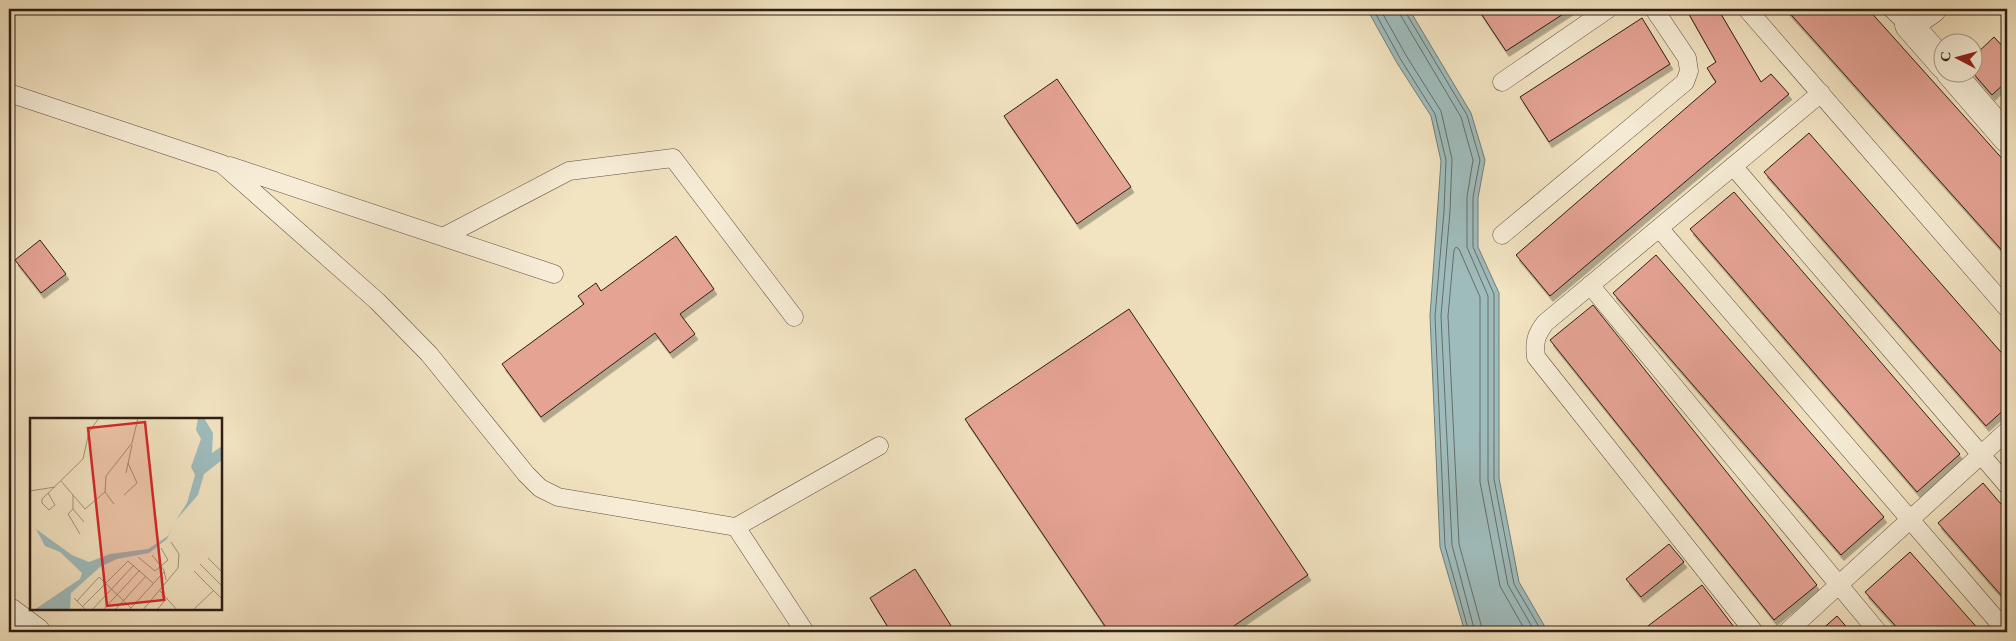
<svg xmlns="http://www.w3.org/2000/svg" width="2016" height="641" viewBox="0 0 2016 641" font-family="'EB Garamond',serif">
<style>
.water{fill:#9fbcbc;stroke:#717d79}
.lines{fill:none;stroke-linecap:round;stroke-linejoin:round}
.shore{stroke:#666d68;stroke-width:1}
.building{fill:#e5a394;stroke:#2d1e14;filter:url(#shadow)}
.service-casing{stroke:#5e4f3f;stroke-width:19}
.minor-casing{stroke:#5e4f3f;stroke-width:29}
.service{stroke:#f7edd7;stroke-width:18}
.minor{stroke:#f7edd7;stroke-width:28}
.inset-road{fill:none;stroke:#a3947c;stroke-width:1}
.view{fill:#d62828;fill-opacity:0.15;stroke:#d62828;stroke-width:2.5}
.inset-edge{fill:none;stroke:#2d1e14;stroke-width:2.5}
</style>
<defs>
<filter id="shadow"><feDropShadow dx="3" dy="5.5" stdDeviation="0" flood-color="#0004"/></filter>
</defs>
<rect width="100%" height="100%" fill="#f2e3c1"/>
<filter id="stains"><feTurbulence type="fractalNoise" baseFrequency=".004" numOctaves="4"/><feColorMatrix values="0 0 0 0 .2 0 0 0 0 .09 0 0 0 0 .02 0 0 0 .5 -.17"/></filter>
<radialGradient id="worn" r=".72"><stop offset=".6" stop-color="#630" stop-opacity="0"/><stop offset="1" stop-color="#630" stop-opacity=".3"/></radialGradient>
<path class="water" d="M 1367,9 L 1409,9 L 1471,113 L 1485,160 L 1478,198 L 1478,247 L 1499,293 L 1499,478 L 1519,582 L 1548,632 L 1465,632 L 1440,547 L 1430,316 L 1441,161 L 1431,116 L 1397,63 Z"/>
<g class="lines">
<path class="shore" d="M 1373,9 L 1401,60 L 1435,114 L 1446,160 L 1444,211 L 1435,316 L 1445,546 L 1469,632
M 1380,9 L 1407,57 L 1441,111 L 1452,159 L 1450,211 L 1441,316 L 1452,545 L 1475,632
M 1399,9 L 1401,16 L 1461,117 L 1473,160 L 1467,197 L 1467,247 L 1488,296 L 1488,480 L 1508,585 L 1535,632
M 1405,9 L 1406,13 L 1467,115 L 1480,160 L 1473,197 L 1473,247 L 1494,294 L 1494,479 L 1514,584 L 1542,632
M 1483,632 L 1459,544 L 1448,316 L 1454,250 L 1456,247 L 1459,249 L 1480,297 L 1480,482 L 1500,586 L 1526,632"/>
</g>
<path class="building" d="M 1478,9 L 1571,9 L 1506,51 Z
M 1686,9 L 1718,9 L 1761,82 L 1771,74 L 1789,94 L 1550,296 L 1516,255 L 1716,82 L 1707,68 L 1716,62 Z
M 1786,9 L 1868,9 L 2007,164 L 2007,256 Z
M 1642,18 L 1670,64 L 1549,142 L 1520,97 Z
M 1994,37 L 2007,51 L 2007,81 L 1992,95 L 1972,72 L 1974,72 L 1974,56 Z
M 1057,79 L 1131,187 L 1077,224 L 1004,116 Z
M 1809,133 L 2007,359 L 2007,407 L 1986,426 L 1764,172 Z
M 1734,192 L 1960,454 L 1917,492 L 1690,229 Z
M 676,236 L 714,289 L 680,314 L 695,334 L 670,353 L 655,333 L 541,417 L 502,364 L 584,304 L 578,296 L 596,283 L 601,291 Z
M 40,240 L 66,274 L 41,293 L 15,260 Z
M 1656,255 L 1884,517 L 1841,555 L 1613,293 Z
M 1593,305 L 1817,585 L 1774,620 L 1550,340 Z
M 1129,309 L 1308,575 L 1225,632 L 1109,632 L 965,419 Z
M 1983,483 L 2007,511 L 2007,602 L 1938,523 Z
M 1669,544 L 1684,562 L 1641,597 L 1626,579 Z
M 1910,552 L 1981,632 L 1901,632 L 1865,592 Z
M 915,569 L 955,632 L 891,632 L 870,598 Z
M 1702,585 L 1734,627 L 1727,632 L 1640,632 Z
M 1837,616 L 1851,632 L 1819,632 Z"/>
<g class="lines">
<defs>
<path id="service" d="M 1747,9 L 2007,308
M 1892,9 L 1909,25
M 1502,82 L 1608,9
M 9,93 L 222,164 L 377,301 L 429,354 L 526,474 L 540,488 L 558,497 L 736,527 L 879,446
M 230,166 L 554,274
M 1733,166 L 2007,485
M 1659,228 L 2007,632
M 1502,235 L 1685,82 L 1689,71 L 1687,58 L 1654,9
M 443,237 L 569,171 L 673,158 L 794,317
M 1590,285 L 1878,632
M 736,527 L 805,632
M 1754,632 L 1536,357 C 1534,342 1536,335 1545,323 L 1821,93
M 1787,632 L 2007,431"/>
<path id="minor" d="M 1932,9 L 1909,25 L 1944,65
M 1950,72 L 2007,138
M 9,612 L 36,632"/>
</defs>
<use href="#service" class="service-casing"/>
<use href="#minor" class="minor-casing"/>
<use href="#service" class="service"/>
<use href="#minor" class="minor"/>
</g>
<g transform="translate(30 418)">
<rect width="192" height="192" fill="#f2e3c1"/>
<path d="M 168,0 L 174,0 L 183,15 L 182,35 L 192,28 L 192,42 L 174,56 L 168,77 L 146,102 L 157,85 L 165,57 L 161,49 L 171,21 L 166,12 ZM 143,108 L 137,121 L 119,135 L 87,141 L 70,149 L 41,175 L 40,192 L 4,192 L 50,161 L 52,155 L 30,134 L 15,128 L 6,111 L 42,137 L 59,144 L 80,136 L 118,131 L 138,118 Z" fill="#9fbcbc"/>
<path class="inset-road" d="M 96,55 L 102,27M 31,63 L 55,91 L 75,74M 0,73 L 25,69M 18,75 L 25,87 L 19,92 L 12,85 L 12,81 L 53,41 L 59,14 L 69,0M 43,77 L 43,91 L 54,104M 94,77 L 107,65 L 98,45M 84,86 L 75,74 L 76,58 L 102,25 L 108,0M 43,91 L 38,96 L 50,116M 122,137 L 134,152 L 136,162M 108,139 L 125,153 L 138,142 L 131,130M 178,140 L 193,155M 170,146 L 192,168M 164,153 L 193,182M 130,173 L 148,193M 44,180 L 57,193M 47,183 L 69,159 L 101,190 L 98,193M 53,188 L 98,143 L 123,165M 100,191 L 134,154M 61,193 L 104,147M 72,193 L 110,152M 84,193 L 116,158M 112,193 L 148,150 L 149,136 L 141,124M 126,193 L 137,180M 162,193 L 183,173"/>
<path class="view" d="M 115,4 L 134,182 L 77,188 L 58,10 Z"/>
<rect width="192" height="192" class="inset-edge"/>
</g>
<rect width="2016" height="641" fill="none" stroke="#f2e3c1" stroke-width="30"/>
<rect x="10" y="10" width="1996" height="621" fill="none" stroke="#2d1e14" stroke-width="2.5"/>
<rect x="15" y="15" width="1986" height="611" fill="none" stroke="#2d1e14"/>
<g transform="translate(1958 58) rotate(276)"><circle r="24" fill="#f7edd7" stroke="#a69a89"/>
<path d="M0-4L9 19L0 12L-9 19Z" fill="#8f2418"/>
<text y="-8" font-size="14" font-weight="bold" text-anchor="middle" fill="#2d1e14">С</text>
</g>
<rect width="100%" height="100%" filter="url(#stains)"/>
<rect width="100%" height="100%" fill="url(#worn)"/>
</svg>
